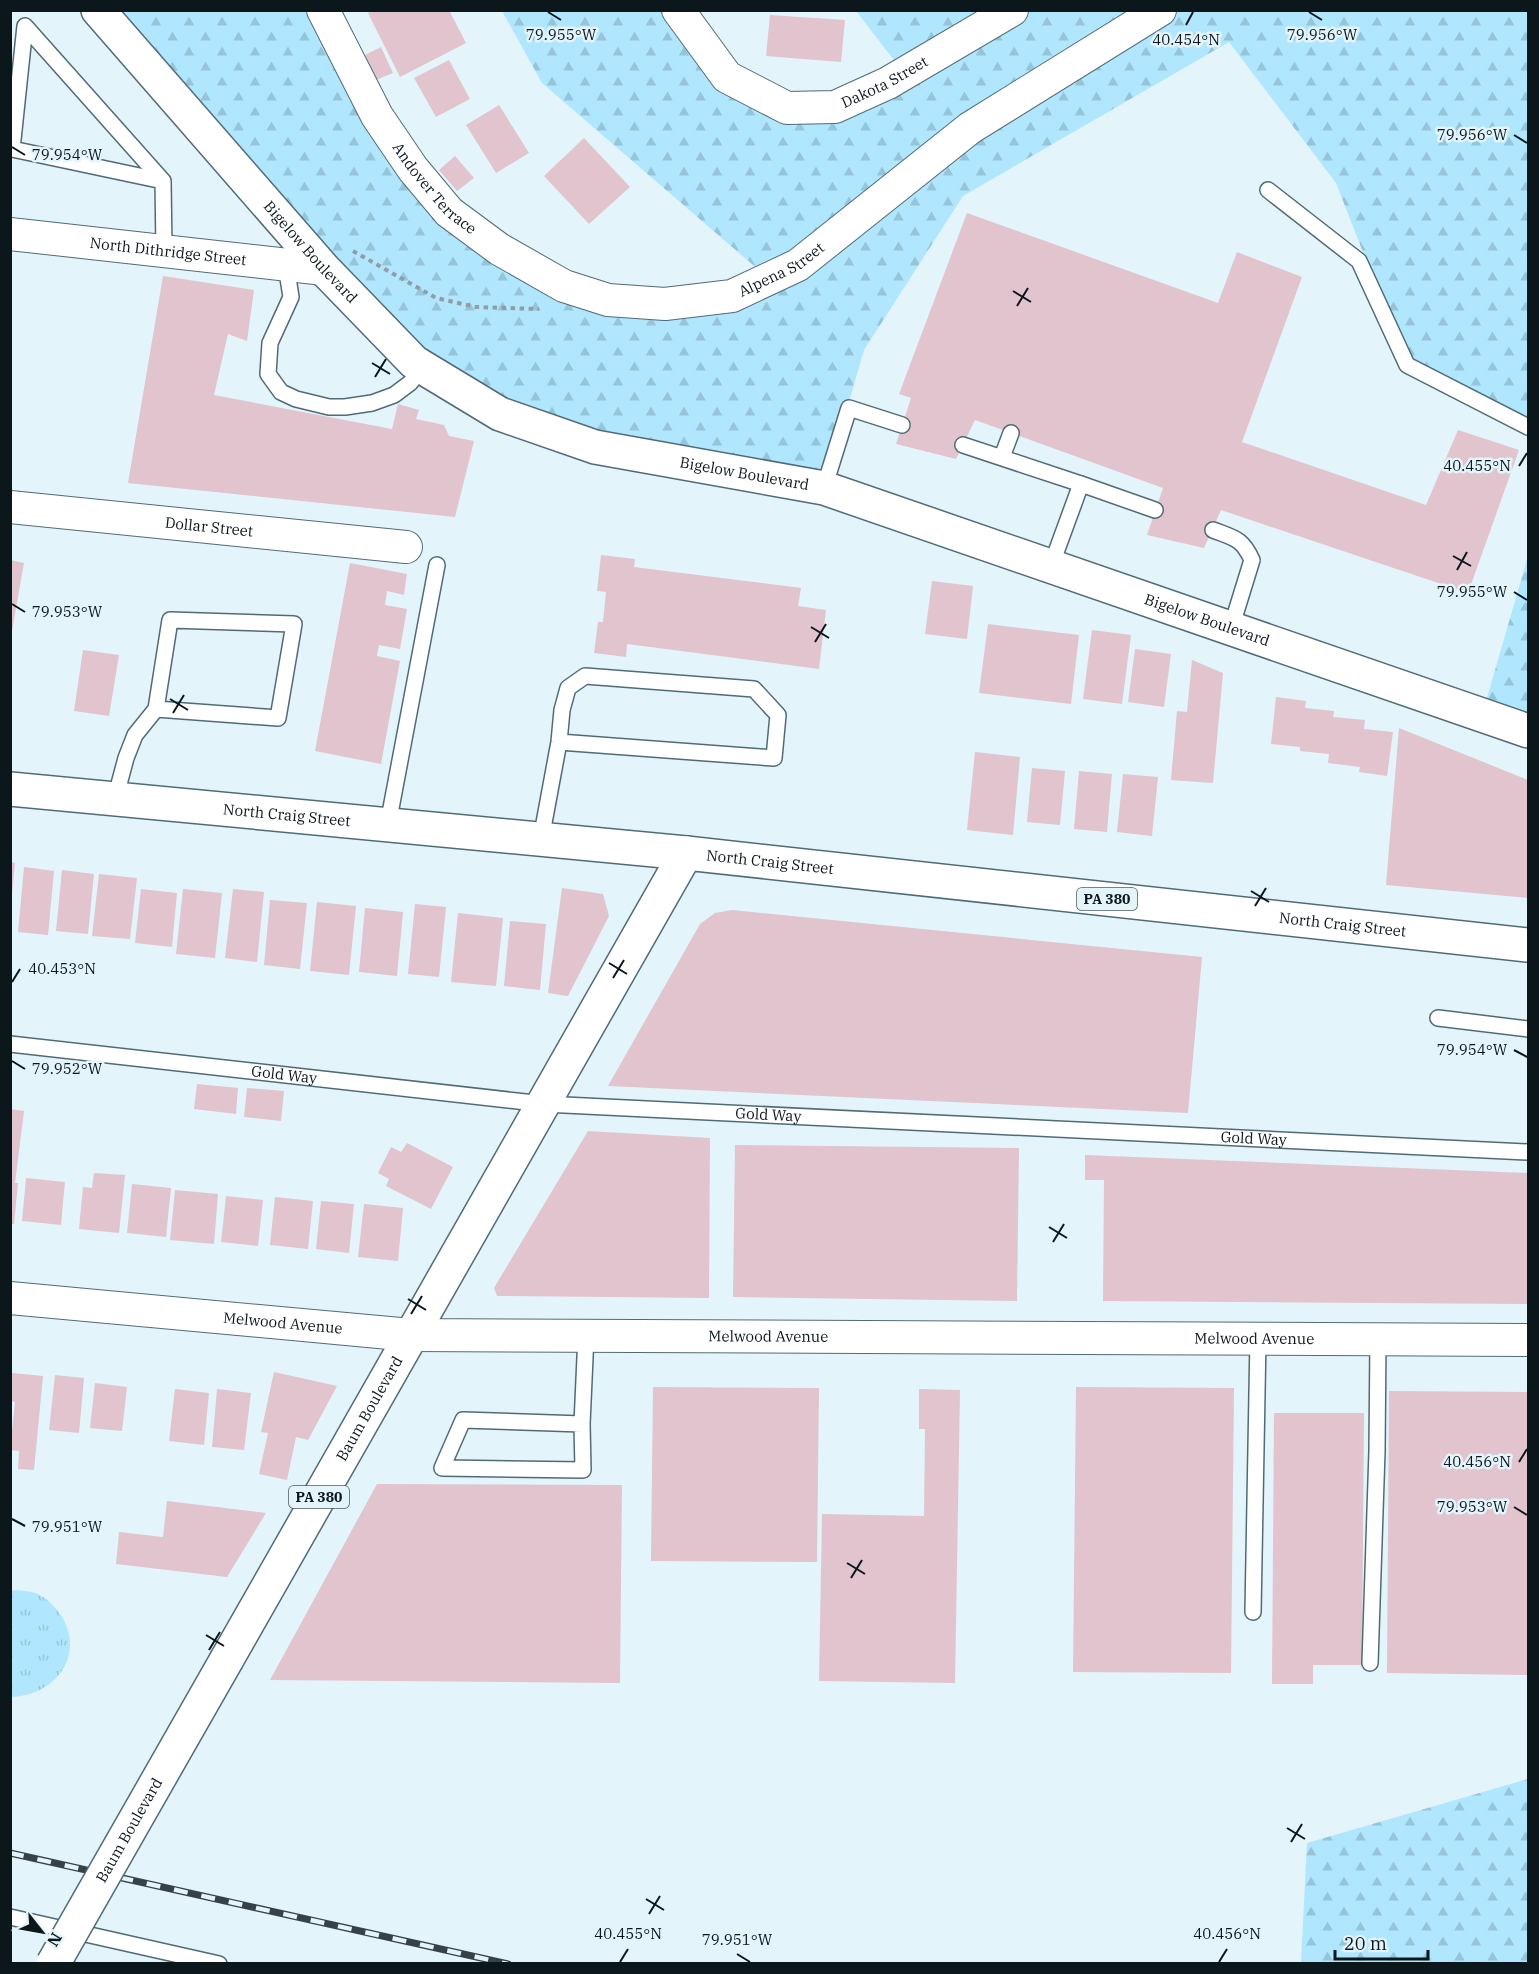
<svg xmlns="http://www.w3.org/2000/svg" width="1539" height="1974" viewBox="0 0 1539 1974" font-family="'IBM Plex Serif',serif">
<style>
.grass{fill:url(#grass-tufts)}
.forest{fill:url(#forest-firs)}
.building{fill:#e1c4ce}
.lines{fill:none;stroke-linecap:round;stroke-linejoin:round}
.service-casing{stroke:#516b76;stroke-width:18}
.minor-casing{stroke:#516b76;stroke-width:34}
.secondary-casing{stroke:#516b76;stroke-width:36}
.primary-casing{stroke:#516b76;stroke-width:36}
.path{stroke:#8f9ea4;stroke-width:4;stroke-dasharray:4.5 4.5;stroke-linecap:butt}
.service{stroke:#fff;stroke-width:15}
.minor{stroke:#fff;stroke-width:32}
.secondary{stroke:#fff;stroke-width:33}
.primary{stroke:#fff;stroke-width:33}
.rail-casing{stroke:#364247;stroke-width:7}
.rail{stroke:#e3f4fb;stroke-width:4.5;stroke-dasharray:14;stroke-linecap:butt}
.primary-bridge-casing{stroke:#516b76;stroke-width:36;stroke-linecap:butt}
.primary-bridge{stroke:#fff;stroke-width:33}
.ticks{fill:none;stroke:#0c171b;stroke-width:2}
.labels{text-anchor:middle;stroke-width:5;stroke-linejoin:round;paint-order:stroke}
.shield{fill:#e3f4fb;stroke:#4c595e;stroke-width:1.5}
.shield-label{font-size:14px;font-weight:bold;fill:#0c171b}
.street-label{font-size:15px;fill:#0c171b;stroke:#e3f4fb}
.ticks-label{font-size:15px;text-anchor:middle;fill:#0c171b;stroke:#e3f4fb;stroke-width:5;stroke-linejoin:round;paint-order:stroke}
</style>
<defs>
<pattern id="grass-tufts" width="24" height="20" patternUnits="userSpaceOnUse" patternTransform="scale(1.5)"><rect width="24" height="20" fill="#b0e7ff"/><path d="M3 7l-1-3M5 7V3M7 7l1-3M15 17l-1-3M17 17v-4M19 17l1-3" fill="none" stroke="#96c5da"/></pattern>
<pattern id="forest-firs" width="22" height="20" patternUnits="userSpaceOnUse" patternTransform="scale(1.5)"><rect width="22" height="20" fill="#b0e7ff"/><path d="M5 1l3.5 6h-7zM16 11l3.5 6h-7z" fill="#96c5da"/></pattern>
</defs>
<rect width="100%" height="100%" fill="#e3f4fb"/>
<path class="grass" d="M 17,1590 C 22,1591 30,1591 35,1593 C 44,1596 51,1603 57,1610 C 89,1650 58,1696 11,1697 L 11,1591 Z"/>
<path class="forest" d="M 98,11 L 330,11 L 449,212 L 608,300 L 768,278 L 542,83 L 502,11 L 678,11 L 727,77 L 787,108 L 904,73 L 856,11 L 1528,11 L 1528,427 L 1407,365 L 1336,183 L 1229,42 L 963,196 L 864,350 L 824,488 L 595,447 L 414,362 Z
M 1528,556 L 1528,731 L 1482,715 Z
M 1528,1779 L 1528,1963 L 1301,1963 L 1307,1843 Z"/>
<path class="building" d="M 373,10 L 449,10 L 466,43 L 400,77 L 368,13 Z
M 770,15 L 845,20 L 841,62 L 766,56 Z
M 381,47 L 393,73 L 376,80 L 365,55 Z
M 449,60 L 470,99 L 436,117 L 414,78 Z
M 499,105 L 529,153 L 496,173 L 466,125 Z
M 584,138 L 630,187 L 589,224 L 544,176 Z
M 455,156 L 474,178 L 457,191 L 439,170 Z
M 967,213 L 1218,303 L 1237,252 L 1302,277 L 1242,442 L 1426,505 L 1458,430 L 1519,450 L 1468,593 L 1221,510 L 1204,548 L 1147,535 L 1163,488 L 975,420 L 956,459 L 896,444 L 911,398 L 899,394 Z
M 163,276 L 254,290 L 247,341 L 228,334 L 214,395 L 392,429 L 398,404 L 419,410 L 416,419 L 444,425 L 449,436 L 474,441 L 455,517 L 128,483 Z
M 601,555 L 635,559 L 634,567 L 801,588 L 798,606 L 826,610 L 819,669 L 627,644 L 626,657 L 594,653 L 598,622 L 603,622 L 606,592 L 597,591 Z
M 10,560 L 24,563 L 12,631 L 10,631 Z
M 350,563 L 407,574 L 404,595 L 387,591 L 385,605 L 407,609 L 400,649 L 379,645 L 377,656 L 400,661 L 381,764 L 315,751 Z
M 932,581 L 973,586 L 967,639 L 925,634 Z
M 988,624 L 1079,635 L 1071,704 L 979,693 Z
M 1092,630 L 1131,635 L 1122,704 L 1083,699 Z
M 1135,649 L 1171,654 L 1164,707 L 1128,702 Z
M 83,650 L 119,655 L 109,716 L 74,711 Z
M 1192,660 L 1223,673 L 1213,783 L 1171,780 L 1177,711 L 1187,712 Z
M 1276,697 L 1306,701 L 1305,708 L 1334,711 L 1333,717 L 1365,720 L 1364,729 L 1393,732 L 1387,776 L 1359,772 L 1360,767 L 1328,763 L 1329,754 L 1300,751 L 1300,747 L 1271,744 Z
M 1399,728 L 1528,780 L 1528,898 L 1386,885 Z
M 975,752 L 1020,757 L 1013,835 L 967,830 Z
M 1032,768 L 1065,771 L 1060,825 L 1027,822 Z
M 1079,771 L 1112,774 L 1107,832 L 1074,829 Z
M 1123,774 L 1158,777 L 1152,836 L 1117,832 Z
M 10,862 L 15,863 L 12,894 L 10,894 Z
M 24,867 L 54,871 L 48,935 L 18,932 Z
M 62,870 L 94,874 L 88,934 L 56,931 Z
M 99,874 L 137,878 L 130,939 L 92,936 Z
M 562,888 L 603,894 L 609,916 L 568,996 L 548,993 Z
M 141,889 L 177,893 L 172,947 L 135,943 Z
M 183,889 L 222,893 L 215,958 L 176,954 Z
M 233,889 L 264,892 L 257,962 L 225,958 Z
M 270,900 L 307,903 L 300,969 L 264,965 Z
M 317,902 L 356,906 L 349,975 L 310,971 Z
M 415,904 L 446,907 L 439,977 L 408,974 Z
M 365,908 L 403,912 L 397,976 L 359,972 Z
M 732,910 L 1202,957 L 1188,1113 L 608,1086 L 700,924 L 715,913 Z
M 458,913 L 503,918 L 496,986 L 451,982 Z
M 510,921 L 546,924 L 540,990 L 504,986 Z
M 197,1084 L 238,1088 L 236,1114 L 194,1109 Z
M 247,1088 L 284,1091 L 281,1121 L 244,1117 Z
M 10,1109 L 24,1111 L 15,1183 L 18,1183 L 14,1224 L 10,1224 Z
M 588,1131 L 710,1138 L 709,1298 L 497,1296 L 494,1288 Z
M 407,1143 L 453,1167 L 431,1209 L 386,1186 L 389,1179 L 378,1173 L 391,1147 L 401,1152 Z
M 735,1145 L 1019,1148 L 1017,1301 L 733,1297 Z
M 1085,1155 L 1528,1173 L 1528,1304 L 1103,1301 L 1104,1180 L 1085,1180 Z
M 94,1173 L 125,1175 L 119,1233 L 79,1229 L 83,1187 L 92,1188 Z
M 26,1178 L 65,1182 L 61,1225 L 22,1221 Z
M 132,1184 L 171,1188 L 166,1237 L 127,1233 Z
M 175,1190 L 218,1194 L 214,1244 L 170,1240 Z
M 226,1196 L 263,1200 L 258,1246 L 221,1242 Z
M 275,1197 L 313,1201 L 308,1249 L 270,1245 Z
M 321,1201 L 354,1204 L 349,1253 L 316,1249 Z
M 364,1204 L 403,1208 L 398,1261 L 358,1257 Z
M 274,1372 L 337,1386 L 308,1440 L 296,1437 L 287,1480 L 259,1474 L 268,1433 L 261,1432 Z
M 12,1373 L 43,1376 L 34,1470 L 18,1469 L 19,1451 L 10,1450 L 15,1402 L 10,1401 Z
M 55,1375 L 84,1378 L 79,1433 L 49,1430 Z
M 95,1383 L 127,1387 L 122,1431 L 90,1428 Z
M 653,1387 L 819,1388 L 817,1562 L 651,1561 Z
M 1076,1387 L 1234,1388 L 1231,1673 L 1073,1672 Z
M 175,1389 L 209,1393 L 204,1445 L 169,1441 Z
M 217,1389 L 251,1393 L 244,1450 L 212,1447 Z
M 919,1389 L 960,1390 L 955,1683 L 819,1681 L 822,1514 L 924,1516 L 925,1429 L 919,1429 Z
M 1389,1391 L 1528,1392 L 1528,1675 L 1387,1673 Z
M 1274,1413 L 1364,1413 L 1362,1665 L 1313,1665 L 1313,1684 L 1272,1684 Z
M 377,1484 L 622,1485 L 620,1683 L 270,1680 Z
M 167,1501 L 266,1513 L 227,1577 L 116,1564 L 119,1532 L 163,1537 Z"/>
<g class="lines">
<defs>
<g id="service">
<path d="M 163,181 L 12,149 L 25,26 L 163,181 L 164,250"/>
<path d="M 1268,190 L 1359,261 L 1407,365 L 1528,427"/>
<path d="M 279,264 L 288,278 L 291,297 L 270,343 L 268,374 L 281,392 L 296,399 L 329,407 L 345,407 L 372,403 L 394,395 L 410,383 L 423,367"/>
<path d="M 963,445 L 1081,484 L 1051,566"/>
<path d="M 1002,457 L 1011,433"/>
<path d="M 1081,484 L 1155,510"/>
<path d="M 824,488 L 849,408 L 902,425"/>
<path d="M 1213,530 C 1234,538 1242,538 1252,560 L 1231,628"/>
<path d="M 115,799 L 126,758 L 135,735 L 156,709 L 170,620 L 294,624 L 278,718 L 156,709"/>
<path d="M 388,824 L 437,565"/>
<path d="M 541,839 L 559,742 L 562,710 L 568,688 L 585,676 L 754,689 L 778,715 L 774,758 L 559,742"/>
<path d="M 1438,1018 L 1528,1029"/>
<path id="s1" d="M 10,1044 L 544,1104 L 1528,1152"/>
<path d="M 582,1424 L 583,1470 L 442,1468 L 463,1420 L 582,1424 L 586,1335"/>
<path d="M 1253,1612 L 1258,1338"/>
<path d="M 1370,1663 L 1377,1451 L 1378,1339"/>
<path d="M 10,1917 L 219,1964"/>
</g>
<g id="minor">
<path id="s2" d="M 323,10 L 377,116 L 413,169 L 449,212 L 499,249 L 564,286 L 608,300 L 665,304 L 732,296 L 798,265 L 970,128 L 1160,10"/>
<path id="s3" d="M 678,10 L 727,77 L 787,108 L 835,107 L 888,83 L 1012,10"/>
<path id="s4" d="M 10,234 L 324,269"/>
<path id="s5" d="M 10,507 L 406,547"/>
<path id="s6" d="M 10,1298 L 411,1335 L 1528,1340"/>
</g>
<g id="secondary">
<path id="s7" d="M 98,10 L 324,269 L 414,362 L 500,414 L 595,447 L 824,488 L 1528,731"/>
<path id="s8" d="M 10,789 L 686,853"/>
</g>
<g id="primary">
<path id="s9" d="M 227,1659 L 686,853 L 1528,945"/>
</g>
</defs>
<use href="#service" class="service-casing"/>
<use href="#minor" class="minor-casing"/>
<use href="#secondary" class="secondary-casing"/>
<use href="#primary" class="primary-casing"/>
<path class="path" d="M 353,251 L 436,298 L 476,307 L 539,309"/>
<use href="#service" class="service"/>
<use href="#minor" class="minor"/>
<use href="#secondary" class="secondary"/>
<use href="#primary" class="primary"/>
<defs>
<path id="rail" d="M 10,1853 L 508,1964"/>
</defs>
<use href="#rail" class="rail-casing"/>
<use href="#rail" class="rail"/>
<defs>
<g id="primary-bridge">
<path id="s10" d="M 53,1964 L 227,1659"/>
</g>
</defs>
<use href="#primary-bridge" class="primary-bridge-casing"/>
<use href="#primary-bridge" class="primary-bridge"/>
</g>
<path class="ticks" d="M 548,12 L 561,20M 1309,12 L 1322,20M 1186,25 L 1193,12M 1514,135 L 1527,143M 12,147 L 25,155M 1013,291 L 1031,302M 1017,306 L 1028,288M 372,363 L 390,374M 375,377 L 386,359M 1519,466 L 1527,453M 1453,556 L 1471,566M 1457,570 L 1467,552M 1514,592 L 1527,600M 12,604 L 25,612M 811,627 L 829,638M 815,642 L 826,624M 170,699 L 188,710M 173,713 L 184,695M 1251,891 L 1269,902M 1255,906 L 1266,888M 609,963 L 627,974M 613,978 L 624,960M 12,982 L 20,969M 1514,1050 L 1527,1057M 12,1061 L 25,1069M 1049,1227 L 1067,1238M 1053,1242 L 1064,1224M 408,1299 L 426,1310M 411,1314 L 422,1296M 1519,1462 L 1527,1449M 1514,1507 L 1527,1515M 12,1519 L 25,1526M 847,1563 L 865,1574M 851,1578 L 862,1560M 206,1635 L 224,1646M 209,1650 L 220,1632M 1287,1828 L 1305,1839M 1291,1842 L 1302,1824M 646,1899 L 664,1910M 649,1914 L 660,1896M 737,1954 L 750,1962M 620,1962 L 628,1949M 1219,1962 L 1227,1949"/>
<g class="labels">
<g class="shield">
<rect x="1077" y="888" width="60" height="22" rx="4.5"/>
<rect x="289" y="1486" width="60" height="22" rx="4.5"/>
</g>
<g class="shield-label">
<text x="1107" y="904">PA 380</text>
<text x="319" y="1502">PA 380</text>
</g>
<g class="street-label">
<text dy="5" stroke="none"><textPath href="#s3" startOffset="254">Dakota Street</textPath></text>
<text dy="5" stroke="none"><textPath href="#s2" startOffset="212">Andover Terrace</textPath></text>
<text dy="5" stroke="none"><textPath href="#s4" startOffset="159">North Dithridge Street</textPath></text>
<text dy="5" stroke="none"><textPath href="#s7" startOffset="322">Bigelow Boulevard</textPath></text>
<text dy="5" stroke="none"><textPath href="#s2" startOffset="603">Alpena Street</textPath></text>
<text dy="5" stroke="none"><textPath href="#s7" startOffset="826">Bigelow Boulevard</textPath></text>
<text dy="5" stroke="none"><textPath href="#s5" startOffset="200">Dollar Street</textPath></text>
<text dy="5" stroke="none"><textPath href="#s7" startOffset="1312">Bigelow Boulevard</textPath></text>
<text dy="5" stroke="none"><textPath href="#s8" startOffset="278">North Craig Street</textPath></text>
<text dy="5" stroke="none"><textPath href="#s9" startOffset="1012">North Craig Street</textPath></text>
<text dy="5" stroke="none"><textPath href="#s9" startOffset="1588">North Craig Street</textPath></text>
<text dy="5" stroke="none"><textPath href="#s1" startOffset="276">Gold Way</textPath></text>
<text dy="5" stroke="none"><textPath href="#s1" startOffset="762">Gold Way</textPath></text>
<text dy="5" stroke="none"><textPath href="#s1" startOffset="1248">Gold Way</textPath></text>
<text dy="5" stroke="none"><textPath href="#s6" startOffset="274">Melwood Avenue</textPath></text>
<text dy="5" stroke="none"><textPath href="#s6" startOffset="760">Melwood Avenue</textPath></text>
<text dy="5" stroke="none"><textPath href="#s6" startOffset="1246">Melwood Avenue</textPath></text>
<text dy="5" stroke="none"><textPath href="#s9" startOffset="288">Baum Boulevard</textPath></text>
<text dy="5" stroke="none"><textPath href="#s10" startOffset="154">Baum Boulevard</textPath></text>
</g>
</g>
<g class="ticks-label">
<text x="561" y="40">79.955°W</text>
<text x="1322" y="40">79.956°W</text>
<text x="1186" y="45">40.454°N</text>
<text x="1472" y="140">79.956°W</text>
<text x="67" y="160">79.954°W</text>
<text x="1477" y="471">40.455°N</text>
<text x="1472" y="597">79.955°W</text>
<text x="67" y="617">79.953°W</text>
<text x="62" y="974">40.453°N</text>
<text x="1472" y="1055">79.954°W</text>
<text x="67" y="1074">79.952°W</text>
<text x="1477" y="1467">40.456°N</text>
<text x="1472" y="1512">79.953°W</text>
<text x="67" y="1532">79.951°W</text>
<text x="628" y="1939">40.455°N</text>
<text x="1227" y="1939">40.456°N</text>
<text x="737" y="1945">79.951°W</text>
</g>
<rect width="1539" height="1974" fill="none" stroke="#0c171b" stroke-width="24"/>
<g transform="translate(42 1932) rotate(121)" stroke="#e3f4fb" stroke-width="4.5" paint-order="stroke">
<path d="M0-4.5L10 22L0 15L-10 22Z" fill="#0c171b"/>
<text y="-9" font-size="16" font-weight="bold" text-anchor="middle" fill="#0c171b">N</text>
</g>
<path d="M1335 1950v9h93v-9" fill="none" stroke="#0c171b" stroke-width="3"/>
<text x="1344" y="1950" font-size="18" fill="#0c171b" stroke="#e3f4fb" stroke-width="4.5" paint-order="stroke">20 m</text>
</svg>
